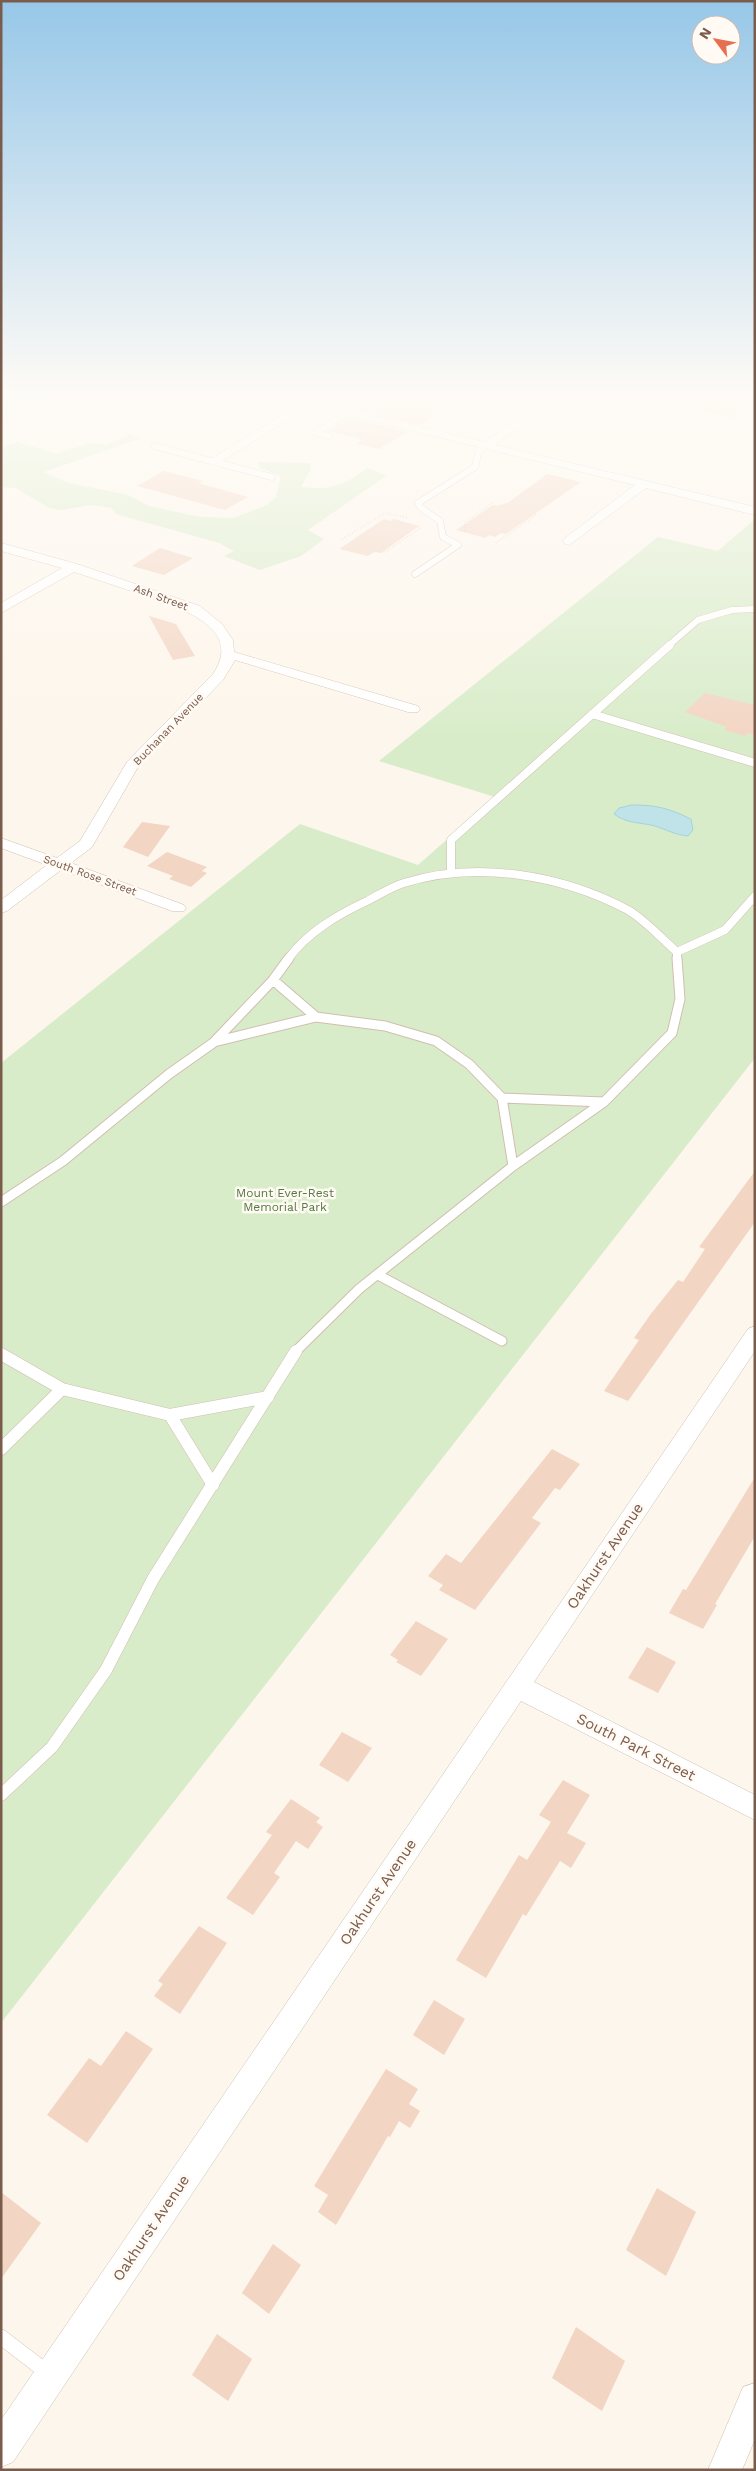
<svg xmlns="http://www.w3.org/2000/svg" width="756" height="2471" viewBox="0 0 756 2471" font-family="'Work Sans',sans-serif">
<style>
.green{fill:#d8ecc9}
.water{fill:#bfe3e8;stroke:#a5d3da}
.building{fill:#f3d5c3}
.lines{fill:none;stroke-linecap:round;stroke-linejoin:round}
.lane-far4-casing{stroke:#d1beb0;stroke-width:7}
.lane-far3-casing{stroke:#d1beb0;stroke-width:9}
.lane-far2-casing{stroke:#d1beb0;stroke-width:11}
.lane-far1-casing{stroke:#d1beb0;stroke-width:13}
.lane-casing{stroke:#d1beb0;stroke-width:16}
.street-casing{stroke:#d1beb0;stroke-width:1}
.path{stroke:#d9b8a5;stroke-width:2;stroke-dasharray:0.5 2.5;stroke-linecap:butt}
.lane-far4{stroke:#fff;stroke-width:6}
.lane-far3{stroke:#fff;stroke-width:8}
.lane-far2{stroke:#fff;stroke-width:9}
.lane-far1{stroke:#fff;stroke-width:12}
.lane{stroke:#fff;stroke-width:15}
.street{fill:#fff;fill-rule:evenodd}
.labels{text-anchor:middle;stroke-width:5;stroke-linejoin:round;paint-order:stroke}
.far-street-label{font-size:11px;fill:#7a5c4d;stroke:#fffaf3}
.park-label{font-size:12px;fill:#537a41;stroke:#fffaf3}
.near-street-label{font-size:15px;fill:#7a5c4d;stroke:#fffaf3}
</style>
<rect width="100%" height="100%" fill="#fdf6ec"/>
<path class="green" d="M 1,398 L 47,398 L 1,420 Z
M 131,434 L 139,439 L 44,472 L 68,483 L 128,495 L 149,506 L 200,517 L 234,518 L 267,505 L 276,497 L 281,476 L 260,468 L 258,462 L 310,463 L 311,469 L 301,487 C 332,490 342,487 367,468 L 386,476 L 308,530 L 324,539 L 301,556 L 260,570 L 224,556 L 234,551 L 219,543 L 116,514 L 112,508 L 91,505 L 62,510 L 49,508 L 16,488 L 1,487 L 1,447 L 17,442 L 57,454 L 89,443 L 106,445 Z
M 755,519 L 755,1058 L 1,2023 L 1,1063 L 300,824 L 418,865 L 495,797 L 379,761 L 658,537 L 718,551 Z"/>
<path class="water" d="M 631,805 C 657,805 668,808 691,819 L 693,830 L 688,836 C 676,835 667,830 655,826 C 640,822 627,824 614,814 L 619,808 Z"/>
<path class="building" d="M 375,398 L 393,398 L 413,403 L 413,398 L 463,398 L 419,425 L 355,409 Z
M 678,398 L 755,398 L 755,401 L 733,418 L 677,406 Z
M 350,418 L 408,432 L 379,449 L 356,444 L 362,439 L 328,431 Z
M 164,471 L 203,481 L 198,483 L 248,497 L 225,510 L 137,486 Z
M 547,474 L 581,482 L 506,534 L 501,533 L 495,537 L 489,535 L 485,538 L 456,530 L 493,505 L 498,506 L 509,502 Z
M 384,519 L 390,521 L 394,519 L 419,526 L 381,553 L 374,552 L 368,556 L 339,549 Z
M 160,548 L 173,552 L 193,558 L 164,575 L 132,566 Z
M 149,616 L 176,624 L 195,656 L 173,660 Z
M 705,693 L 755,705 L 755,735 L 748,733 L 745,736 L 724,730 L 727,727 L 685,712 Z
M 142,822 L 170,826 L 148,857 L 123,847 Z
M 167,852 L 207,867 L 202,871 L 207,873 L 191,887 L 169,879 L 173,876 L 147,866 Z
M 755,1171 L 755,1222 L 628,1401 L 604,1391 L 639,1340 L 634,1338 L 650,1315 L 678,1280 L 683,1282 L 705,1249 L 699,1247 Z
M 552,1449 L 580,1464 L 560,1490 L 555,1488 L 532,1518 L 541,1523 L 475,1610 L 439,1590 L 443,1585 L 428,1576 L 446,1554 L 461,1563 Z
M 755,1477 L 755,1536 L 715,1604 L 717,1605 L 703,1629 L 669,1613 L 683,1589 L 686,1590 Z
M 416,1621 L 448,1639 L 421,1676 L 396,1662 L 398,1660 L 390,1655 Z
M 647,1647 L 676,1662 L 658,1693 L 628,1678 Z
M 342,1732 L 372,1748 L 348,1782 L 319,1765 Z
M 563,1780 L 590,1795 L 567,1833 L 586,1843 L 571,1868 L 560,1861 L 526,1916 L 523,1914 L 486,1978 L 456,1960 L 519,1855 L 527,1860 L 551,1822 L 539,1815 Z
M 291,1799 L 320,1818 L 316,1822 L 323,1827 L 308,1849 L 296,1841 L 274,1873 L 280,1877 L 253,1915 L 226,1898 L 272,1835 L 266,1832 Z
M 199,1926 L 227,1943 L 180,2014 L 154,1996 L 163,1984 L 158,1981 Z
M 434,2000 L 465,2019 L 444,2055 L 413,2035 Z
M 126,2031 L 153,2049 L 87,2143 L 47,2115 L 89,2058 L 101,2066 Z
M 386,2069 L 418,2089 L 409,2104 L 420,2111 L 410,2128 L 399,2121 L 390,2137 L 388,2136 L 336,2225 L 318,2212 L 328,2195 L 314,2186 Z
M 657,2188 L 696,2212 L 666,2276 L 626,2250 Z
M 1,2192 L 41,2223 L 1,2279 Z
M 273,2244 L 301,2265 L 269,2314 L 242,2293 Z
M 576,2327 L 625,2361 L 602,2411 L 552,2378 Z
M 217,2334 L 252,2359 L 228,2401 L 192,2375 Z"/>
<g class="lines">
<defs>
<path id="lane-far4" d="M 329,436 L 315,433 L 348,413
M 154,446 L 272,477
M 415,574 L 458,545 L 443,537 L 440,521 L 420,507 L 418,503 L 475,467 L 479,451 L 486,446
M 668,646 L 698,620 L 732,610 L 755,609"/>
<path id="lane-far3" d="M 592,714 L 755,763
M 451,872 L 451,840 L 670,645
M 677,952 L 725,930 L 755,896
M 288,959 C 308,932 337,915 367,901 C 379,895 391,887 404,883 C 476,860 562,875 628,910 C 645,920 662,939 677,952 L 677,959"/>
<path id="lane-far2" d="M 273,980 L 316,1017
M 214,1042 L 316,1017 L 385,1026 L 436,1041 L 469,1064 L 502,1098 L 513,1166
M 502,1098 L 604,1102
M 1,1202 L 63,1161 L 169,1074 L 213,1043 L 273,980 L 289,958
M 378,1275 L 502,1341
M 295,1352 L 359,1289 L 513,1166 L 604,1102 L 672,1033 L 680,999 L 677,958"/>
<path id="lane-far1" d="M 1,1354 L 62,1389 L 170,1415
M 1,1449 L 62,1389
M 213,1485 L 170,1415 L 268,1397
M 1,1795 L 52,1747 L 106,1670 L 153,1579 L 296,1351"/>
<path id="lane" d="M 1,2337 L 48,2373"/>
<path id="street" d="M 283,398 L 301,398 L 484,442 L 549,398 L 561,398 L 495,445 L 755,507 L 755,515 L 646,488 L 569,545 L 565,544 L 563,541 L 565,538 L 635,485 L 310,406 L 219,463 L 211,463 L 211,459 L 299,404 L 284,400 Z
M 1,543 L 77,564 L 200,606 L 222,624 L 233,640 L 234,652 L 418,706 L 420,709 L 418,712 L 408,712 L 235,660 L 223,680 L 138,767 L 92,847 L 71,863 L 184,905 L 186,908 L 184,911 L 172,911 L 61,870 L 7,911 L 1,913 L 1,900 L 47,865 L 1,848 L 1,838 L 57,858 L 80,841 L 127,762 L 213,674 C 246,625 173,606 140,594 C 118,587 96,579 74,572 L 1,613 L 1,603 L 62,568 L 1,551 Z
M 755,1326 L 755,1351 L 534,1682 L 755,1795 L 755,1820 L 521,1701 L 13,2462 L 1,2467 L 1,2420 L 748,1329 Z
M 755,2383 L 755,2439 L 742,2470 L 708,2470 L 743,2387 Z"/>
</defs>
<use href="#lane-far4" class="lane-far4-casing"/>
<use href="#lane-far3" class="lane-far3-casing"/>
<use href="#lane-far2" class="lane-far2-casing"/>
<use href="#lane-far1" class="lane-far1-casing"/>
<use href="#lane" class="lane-casing"/>
<use href="#street" class="street-casing"/>
<path class="path" d="M 465,531 L 465,522 L 493,503
M 342,539 L 385,513 L 409,518
M 496,543 L 537,514
M 385,552 L 422,527"/>
<use href="#lane-far4" class="lane-far4"/>
<use href="#lane-far3" class="lane-far3"/>
<use href="#lane-far2" class="lane-far2"/>
<use href="#lane-far1" class="lane-far1"/>
<use href="#lane" class="lane"/>
<use href="#street" class="street"/>
</g>
<linearGradient id="sky" x2="0" y2="1"><stop stop-color="#97c7e8"/><stop offset="0.53" stop-color="#fefbf6"/><stop offset="1" stop-color="#fefbf6" stop-opacity="0"/></linearGradient>
<rect width="756" height="744" fill="url(#sky)"/>
<g class="labels">
<g class="far-street-label">
<text transform="translate(161 597) rotate(20)" y="4">Ash Street</text>
<text transform="translate(168 729) rotate(-46)" y="4">Buchanan Avenue</text>
<text transform="translate(90 875) rotate(20)" y="4">South Rose Street</text>
</g>
<g class="park-label">
<text x="285" y="1197">Mount Ever-Rest<tspan x="285" dy="14">Memorial Park</tspan></text>
</g>
<g class="near-street-label">
<text transform="translate(605 1556) rotate(-56)" y="5">Oakhurst Avenue</text>
<text transform="translate(636 1747) rotate(27)" y="5">South Park Street</text>
<text transform="translate(378 1892) rotate(-56)" y="5">Oakhurst Avenue</text>
<text transform="translate(151 2228) rotate(-56)" y="5">Oakhurst Avenue</text>
</g>
</g>
<rect width="756" height="2471" fill="none" stroke="#7a5c4d" stroke-width="5"/>
<g transform="translate(716 40) rotate(302)"><circle r="24" fill="#fffaf3" stroke="#cabbb1"/>
<path d="M0-4L9 19L0 12L-9 19Z" fill="#e76f51"/>
<text y="-8" font-size="14" font-weight="bold" text-anchor="middle" fill="#7a5c4d">N</text>
</g>
</svg>
